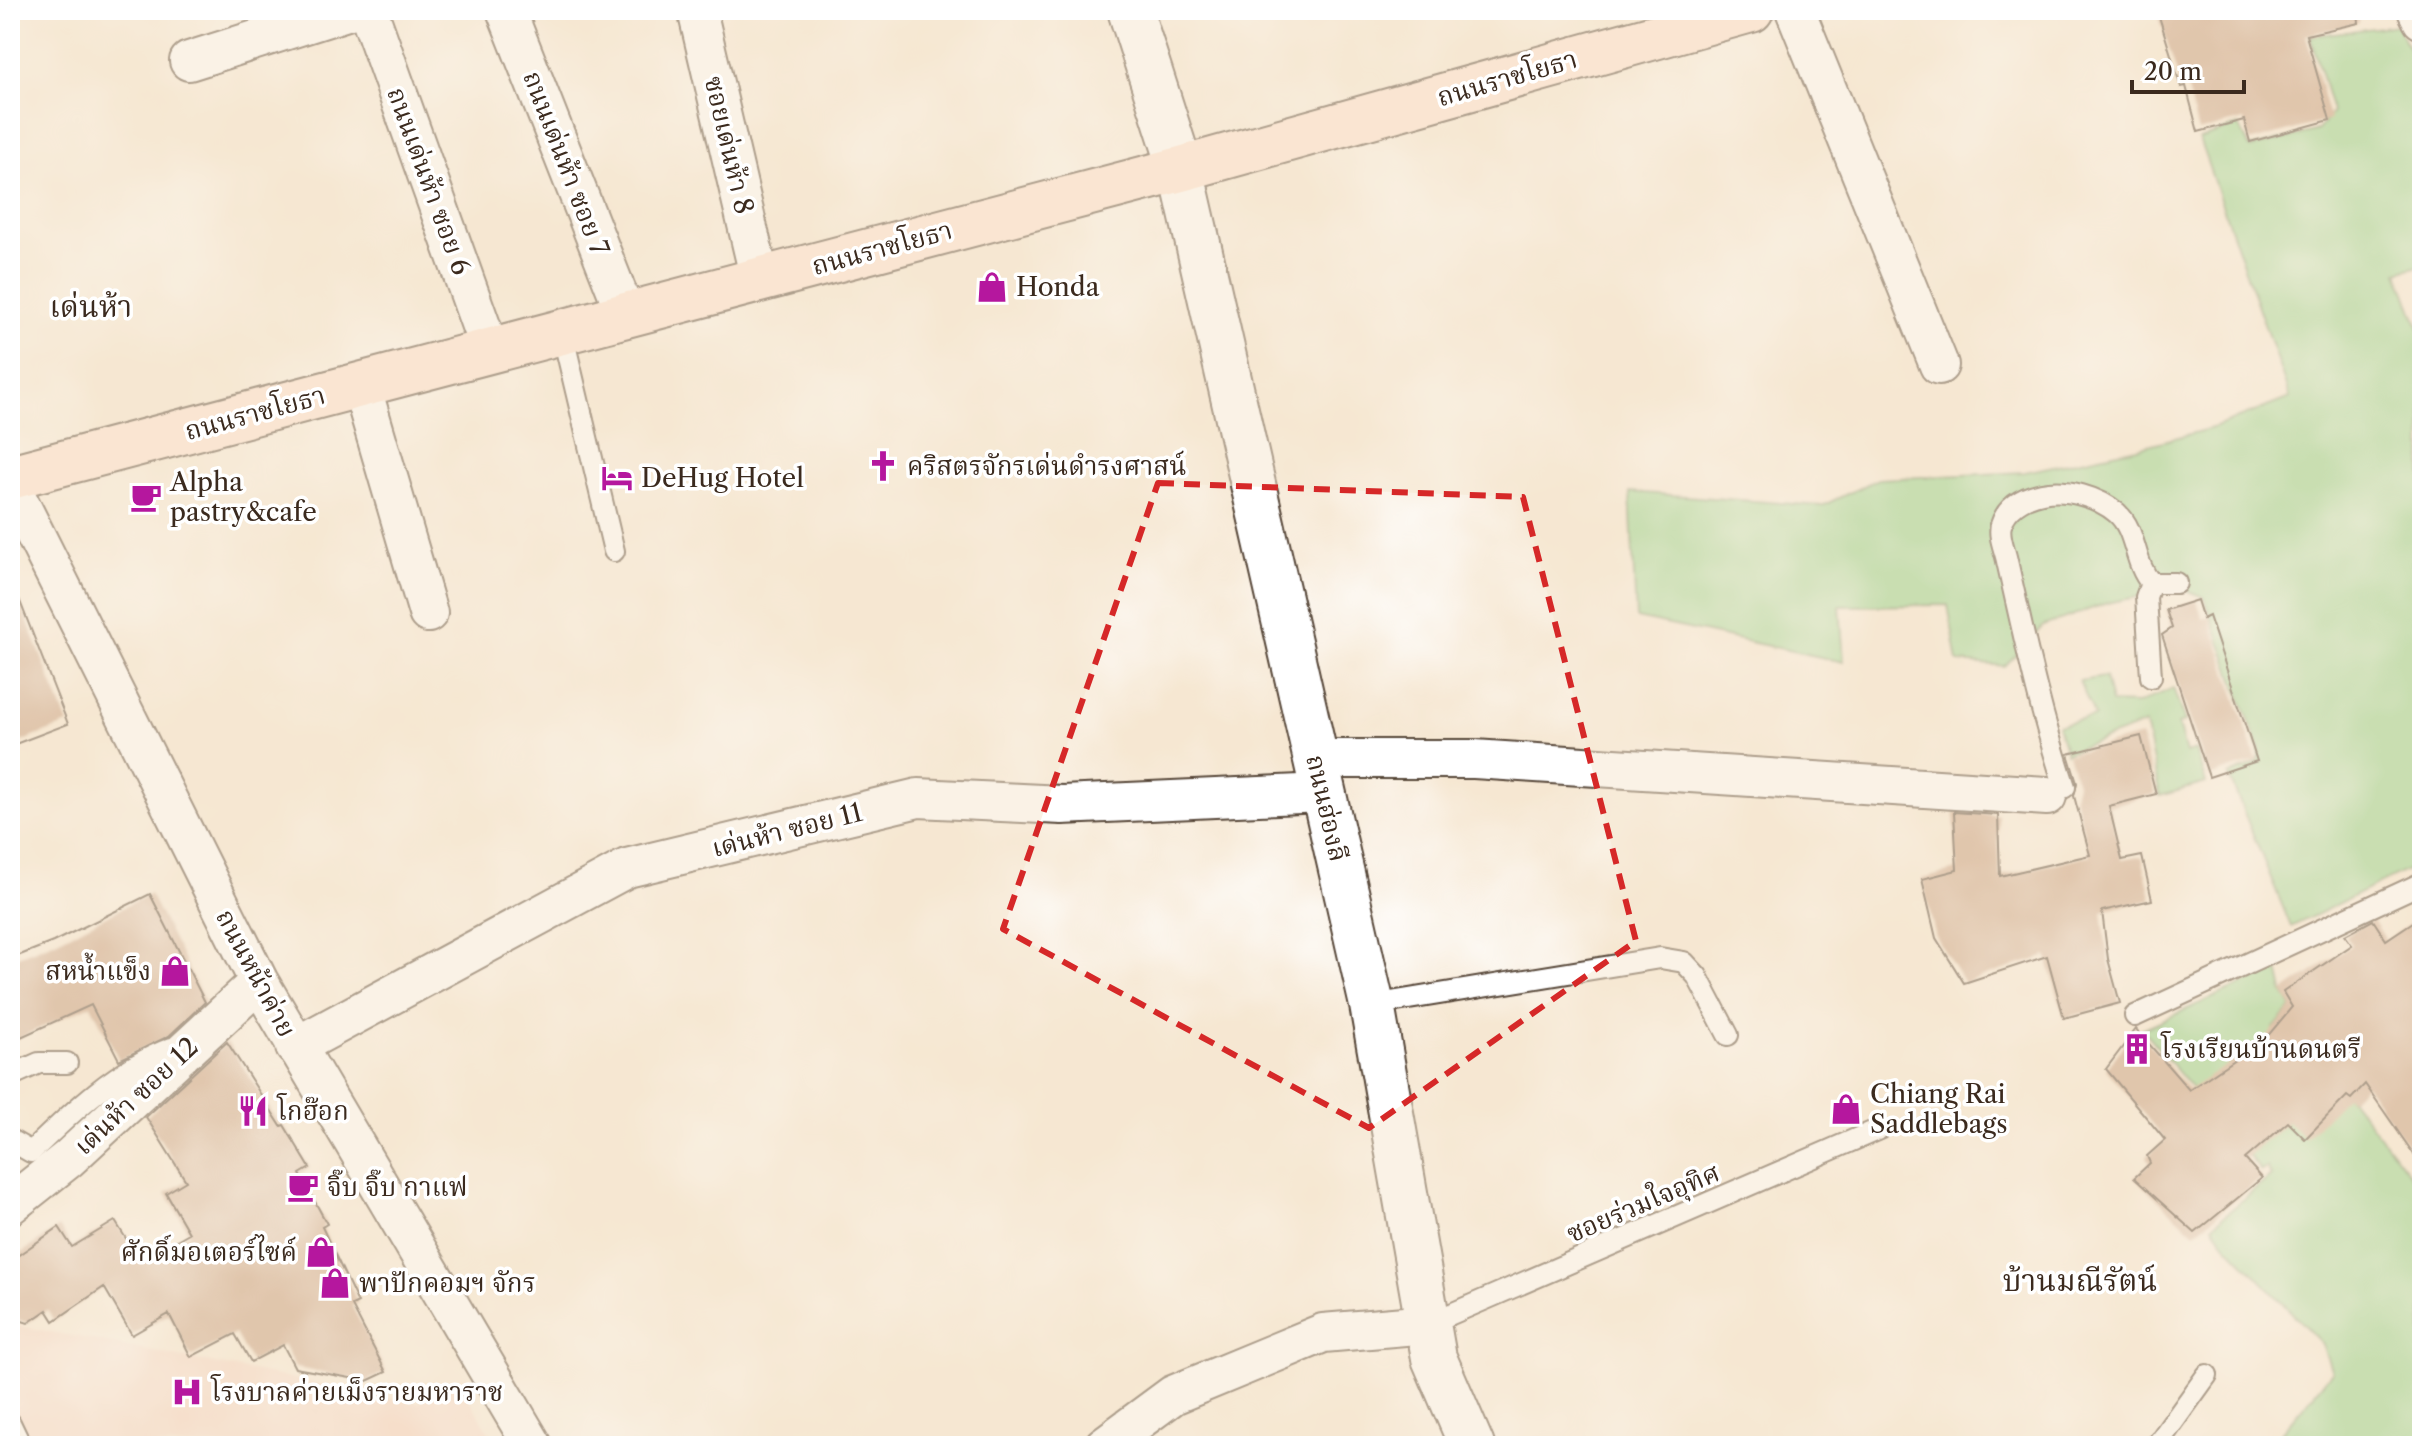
<svg xmlns="http://www.w3.org/2000/svg" width="2432" height="1456" viewBox="0 0 2432 1456" font-family="'Libre Caslon Text','Noto Serif Thai',serif">
<style>
.built{fill:#f5d3c1}
.green{fill:#92d38a;stroke:#667e54;stroke-width:2}
.building{fill:#c69d7f}
.lines{fill:none;stroke-linecap:round;stroke-linejoin:round}
.service-casing{stroke:#574639;stroke-width:24}
.minor-casing{stroke:#574639;stroke-width:42}
.tertiary-casing{stroke:#574639;stroke-width:48}
.secondary-casing{stroke:#574639;stroke-width:48}
.service{stroke:#fff;stroke-width:20}
.minor{stroke:#fff;stroke-width:38}
.tertiary{stroke:#fff;stroke-width:44}
.secondary{stroke:#fee3d2;stroke-width:44}
.marked{fill:none;stroke:#d62828;stroke-width:6;stroke-dasharray:16 10;stroke-linejoin:round}
.labels{text-anchor:middle;stroke-width:7;stroke-linejoin:round;paint-order:stroke}
.street-label{font-size:26px;fill:#3b2a1e;stroke:#fff}
.poi-label{font-size:26px;fill:#3b2a1e;stroke:#fff;text-anchor:start}
.quarter-label{font-size:30px;fill:#3b2a1e;stroke:#fff}
</style>
<rect width="100%" height="100%" fill="#fff"/>
<filter id="ink" filterUnits="userSpaceOnUse"><feTurbulence type="fractalNoise" baseFrequency=".0125" numOctaves="2"/><feDisplacementMap in="SourceGraphic" scale="16" xChannelSelector="R" yChannelSelector="G"/><feConvolveMatrix kernelMatrix="1 2 1 2 8 2 1 2 1" color-interpolation-filters="sRGB"/></filter>
<filter id="wash" filterUnits="userSpaceOnUse"><feTurbulence type="fractalNoise" baseFrequency=".006" numOctaves="4" result="noise"/><feDisplacementMap in="SourceGraphic" scale="32" xChannelSelector="R" yChannelSelector="G"/><feGaussianBlur stdDeviation="1.8" result="paint"/><feColorMatrix in="noise" values="0 0 0 0 0 0 0 0 0 0 0 0 0 0 0 0 0 1.4 0 .05"/><feComposite in="paint" operator="in"/></filter>
<g filter="url(#wash)">
<rect width="100%" height="100%" fill="#f6e7d2"/>
<path class="built" d="M 10,1324 L 418,1403 L 460,1382 L 496,1446 L 10,1446 Z"/>
<path class="green" d="M 2397,25 L 2422,78 L 2422,265 L 2398,272 L 2422,335 L 2422,863 L 2291,927 L 2229,776 L 2259,762 L 2259,748 L 2204,597 L 2182,588 L 2107,603 L 2043,626 L 2005,666 L 1958,662 L 1948,605 L 1840,606 L 1844,662 L 1636,618 L 1630,492 L 1822,506 L 1878,479 L 2025,472 L 2137,448 L 2216,427 L 2290,398 L 2199,139 L 2239,125 L 2250,148 L 2318,130 L 2332,112 L 2310,36 Z
M 2105,677 L 2111,703 L 2138,704 L 2173,688 L 2185,722 L 2178,725 L 2186,753 L 2195,750 L 2206,783 L 2160,796 L 2145,724 L 2066,753 L 2057,725 L 2095,717 L 2079,681 Z
M 2278,969 L 2283,992 L 2292,1007 L 2274,1028 L 2351,1099 L 2422,1190 L 2422,1446 L 2270,1446 L 2332,1372 L 2322,1344 L 2225,1243 L 2213,1225 L 2271,1176 L 2267,1168 L 2261,1171 L 2142,1029 Z"/>
<g id="blocks">
<path class="building" d="M 2157,10 L 2358,10 L 2359,23 L 2306,35 L 2330,120 L 2250,142 L 2244,120 L 2198,132 L 2186,86 L 2181,87 Z
M 12,581 L 68,724 L 10,746 L 10,582 Z
M 2197,600 L 2203,619 L 2209,616 L 2257,761 L 2209,777 L 2162,635 L 2172,628 L 2166,610 Z
M 2141,736 L 2156,794 L 2109,806 L 2122,860 L 2142,856 L 2152,900 L 2102,911 L 2108,959 L 2120,1003 L 2064,1018 L 2047,956 L 1964,983 L 1936,938 L 1922,879 L 1957,870 L 1954,812 L 1998,815 L 2000,876 L 2090,855 L 2074,796 L 2077,783 L 2068,754 Z
M 150,894 L 205,1002 L 169,1036 L 119,1060 L 91,1005 L 10,1042 L 10,959 L 53,942 Z
M 2422,916 L 2422,1166 L 2365,1084 L 2351,1099 L 2347,1096 L 2305,1139 L 2288,1122 L 2245,1159 L 2262,1178 L 2195,1233 L 2134,1178 L 2150,1163 L 2147,1156 L 2165,1140 L 2106,1069 L 2136,1029 L 2189,1090 L 2266,1038 L 2292,1007 L 2283,992 L 2352,945 L 2345,935 L 2373,920 L 2386,940 Z
M 227,1042 L 281,1126 L 284,1125 L 310,1168 L 300,1174 L 327,1224 L 322,1227 L 358,1303 L 352,1306 L 386,1372 L 367,1381 L 295,1368 L 283,1345 L 251,1362 L 235,1334 L 191,1357 L 169,1314 L 132,1335 L 104,1287 L 54,1321 L 47,1310 L 28,1323 L 10,1317 L 10,1261 L 59,1227 L 72,1247 L 115,1221 L 140,1261 L 189,1233 L 166,1193 L 186,1181 L 146,1117 Z"/>
</g>
</g>
<g filter="url(#ink)">
<use href="#blocks" fill-opacity="0" stroke="#574639" stroke-width="2"/>
<g class="lines">
<defs>
<path id="service" d="M 562,332 L 614,551
M 2151,677 L 2146,597 L 2151,583
M 2047,796 L 2065,787 C 2040,713 2024,636 2007,561 C 2005,550 1998,536 2001,525 C 2007,506 2024,497 2042,493 C 2067,488 2098,497 2117,513 C 2137,531 2133,562 2151,583 L 2176,583
M 1372,1005 L 1660,958 L 1684,962 L 1697,976 L 1728,1035
M 2135,1016 L 2422,883
M 10,1076 L 39,1063 L 67,1063
M 10,1140 L 31,1152 C 72,1112 117,1068 172,1048
M 1428,1324 L 1879,1129
M 10,1423 L 21,1446
M 2156,1446 L 2207,1375"/>
<path id="minor" d="M 368,10 L 490,351
M 506,10 L 626,315
M 697,10 L 760,280
M 1795,10 L 1939,365
M 2417,10 L 2422,20
M 189,61 L 350,10
M 361,385 L 428,613
M 10,484 L 259,982 L 533,1446
M 1315,759 L 1474,759 L 2047,796
M 295,1047 L 627,868 L 918,798 L 1062,805 L 1323,793
M 10,1205 L 68,1159 L 259,982
M 1104,1446 L 1173,1395 L 1323,1333 L 1428,1324"/>
<path id="tertiary" d="M 1130,10 L 1181,169 L 1372,1005 L 1434,1358 L 1472,1446"/>
<path id="secondary" d="M 10,477 L 1181,169 L 1751,10"/>
</defs>
<use href="#service" class="service-casing"/>
<use href="#minor" class="minor-casing"/>
<use href="#tertiary" class="tertiary-casing"/>
<use href="#secondary" class="secondary-casing"/>
<use href="#service" class="service"/>
<use href="#minor" class="minor"/>
<use href="#tertiary" class="tertiary"/>
<use href="#secondary" class="secondary"/>
</g>
</g>
<path d="M0 0H2432V1456H0ZM 1158,483 L 1523,497 L 1636,941 L 1369,1128 L 1003,929 Z" fill="#f6e7d2" fill-opacity=".55" fill-rule="evenodd"/>
<path class="marked" d="M 1158,483 L 1523,497 L 1636,941 L 1369,1128 L 1003,929 Z"/>
<defs>
<symbol id="shop-bare" viewBox="-9 -9 18 18"><path d="M-5-2.5h2.3a2.7 3.5 0 0 1 5.4 0H5L5.5 6h-11ZM-1.5-2.5h3a1.5 2.3 0 0 0-3 0Z" fill="#b5179e" stroke="#fff" stroke-width="2.5" paint-order="stroke"/></symbol>
<symbol id="church-bare" viewBox="-9 -9 18 18"><path d="M-1.2-6h2.4v3.5h3.3v2.4h-3.3V6h-2.4V-.1h-3.3v-2.4h3.3Z" fill="#b5179e" stroke="#fff" stroke-width="2.5" paint-order="stroke"/></symbol>
<symbol id="hotel-bare" viewBox="-9 -9 18 18"><path d="M-6-4.5h1.5V1H6V5H4.5V3h-9V5H-6ZM-4 0a1.8 1.8 0 1 1 3.6 0ZM.5 0V-2.5h3Q6-2.5 6 0Z" fill="#b5179e" stroke="#fff" stroke-width="2.5" paint-order="stroke"/></symbol>
<symbol id="cafe-bare" viewBox="-9 -9 18 18"><path d="M-5.5-4.5H6V0H3Q3 3.5 0 3.5H-2.5Q-5.5 3.5-5.5 0ZM3-3.2v2h1.7v-2ZM-6 4.5H4V6H-6Z" fill="#b5179e" stroke="#fff" stroke-width="2.5" paint-order="stroke"/></symbol>
<symbol id="building-bare" viewBox="-9 -9 18 18"><path d="M-4-6H4V6H1V3H-1V6H-4ZM-2.5-4.3h1.7v1.8h-1.7ZM.8-4.3h1.7v1.8H.8ZM-2.5-1h1.7V.8h-1.7ZM.8-1h1.7V.8H.8Z" fill="#b5179e" stroke="#fff" stroke-width="2.5" paint-order="stroke"/></symbol>
<symbol id="restaurant-bare" viewBox="-9 -9 18 18"><path d="M-5-6h1v4h1v-4h1v4h1v-4h1v5L-1.5 .5V6h-2V.5L-5-1ZM5-6V6H3V1.5H1.5Q1.5-4 5-6Z" fill="#b5179e" stroke="#fff" stroke-width="2.5" paint-order="stroke"/></symbol>
<symbol id="hospital-bare" viewBox="-9 -9 18 18"><path d="M-5-5h3v3.5h4V-5h3V5h-3V1.5h-4V5h-3Z" fill="#b5179e" stroke="#fff" stroke-width="2.5" paint-order="stroke"/></symbol>
</defs>
<g fill-rule="evenodd">
<use href="#shop-bare" x="970" y="265" width="44" height="44"/>
<use href="#church-bare" x="861" y="444" width="44" height="44"/>
<use href="#hotel-bare" x="595" y="456" width="44" height="44"/>
<use href="#cafe-bare" x="124" y="475" width="44" height="44"/>
<use href="#shop-bare" x="153" y="949" width="44" height="44"/>
<use href="#building-bare" x="2115" y="1027" width="44" height="44"/>
<use href="#shop-bare" x="1824" y="1087" width="44" height="44"/>
<use href="#restaurant-bare" x="231" y="1089" width="44" height="44"/>
<use href="#cafe-bare" x="281" y="1165" width="44" height="44"/>
<use href="#shop-bare" x="299" y="1230" width="44" height="44"/>
<use href="#shop-bare" x="313" y="1261" width="44" height="44"/>
<use href="#hospital-bare" x="165" y="1370" width="44" height="44"/>
</g>
<g class="labels">
<g class="street-label">
<text transform="translate(1507 78) rotate(-16)" y="9">ถนนราชโยธา</text>
<text transform="translate(729 145) rotate(77)" y="9">ซอยเด่นห้า 8</text>
<text transform="translate(566 163) rotate(69)" y="9">ถนนเด่นห้า ซอย 7</text>
<text transform="translate(429 181) rotate(70)" y="9">ถนนเด่นห้า ซอย 6</text>
<text transform="translate(882 248) rotate(-15)" y="9">ถนนราชโยธา</text>
<text transform="translate(255 413) rotate(-15)" y="9">ถนนราชโยธา</text>
<text transform="translate(1327 808) rotate(77)" y="9">ถนนฮ่องลี</text>
<text transform="translate(787 830) rotate(-14)" y="9">เด่นห้า ซอย 11</text>
<text transform="translate(256 973) rotate(62)" y="9">ถนนหน้าค่าย</text>
<text transform="translate(136 1096) rotate(-43)" y="9">เด่นห้า ซอย 12</text>
<text transform="translate(1643 1203) rotate(-23)" y="9">ซอยร่วมใจอุทิศ</text>
</g>
<g class="poi-label">
<text x="1016" y="296">Honda</text>
<text x="907" y="475">คริสตรจักรเด่นดำรงศาสน์</text>
<text x="641" y="487">DeHug Hotel</text>
<text x="170" y="491">Alpha<tspan x="170" dy="30">pastry&amp;cafe</tspan></text>
<text x="151" y="980" text-anchor="end">สหน้ำแข็ง</text>
<text x="2161" y="1058">โรงเรียนบ้านดนตรี</text>
<text x="1870" y="1103">Chiang Rai<tspan x="1870" dy="30">Saddlebags</tspan></text>
<text x="277" y="1120">โกฮ๊อก</text>
<text x="327" y="1196">จิ๊บ จิ๊บ กาแฟ</text>
<text x="297" y="1261" text-anchor="end">ศักดิ์มอเตอร์ไซค์</text>
<text x="359" y="1292">พาปักคอมฯ จักร</text>
<text x="211" y="1401">โรงบาลค่ายเม็งรายมหาราช</text>
</g>
<g class="quarter-label">
<text x="91" y="317">เด่นห้า</text>
<text x="2080" y="1291">บ้านมณีรัตน์</text>
</g>
</g>
<rect width="2432" height="1456" fill="none" stroke="#fff" stroke-width="40"/>
<path d="M2132 80v12h112v-12" fill="none" stroke="#3b2a1e" stroke-width="4"/>
<text x="2144" y="80" font-size="24" fill="#3b2a1e" stroke="#ffffff" stroke-width="6" paint-order="stroke">20 m</text>
</svg>
